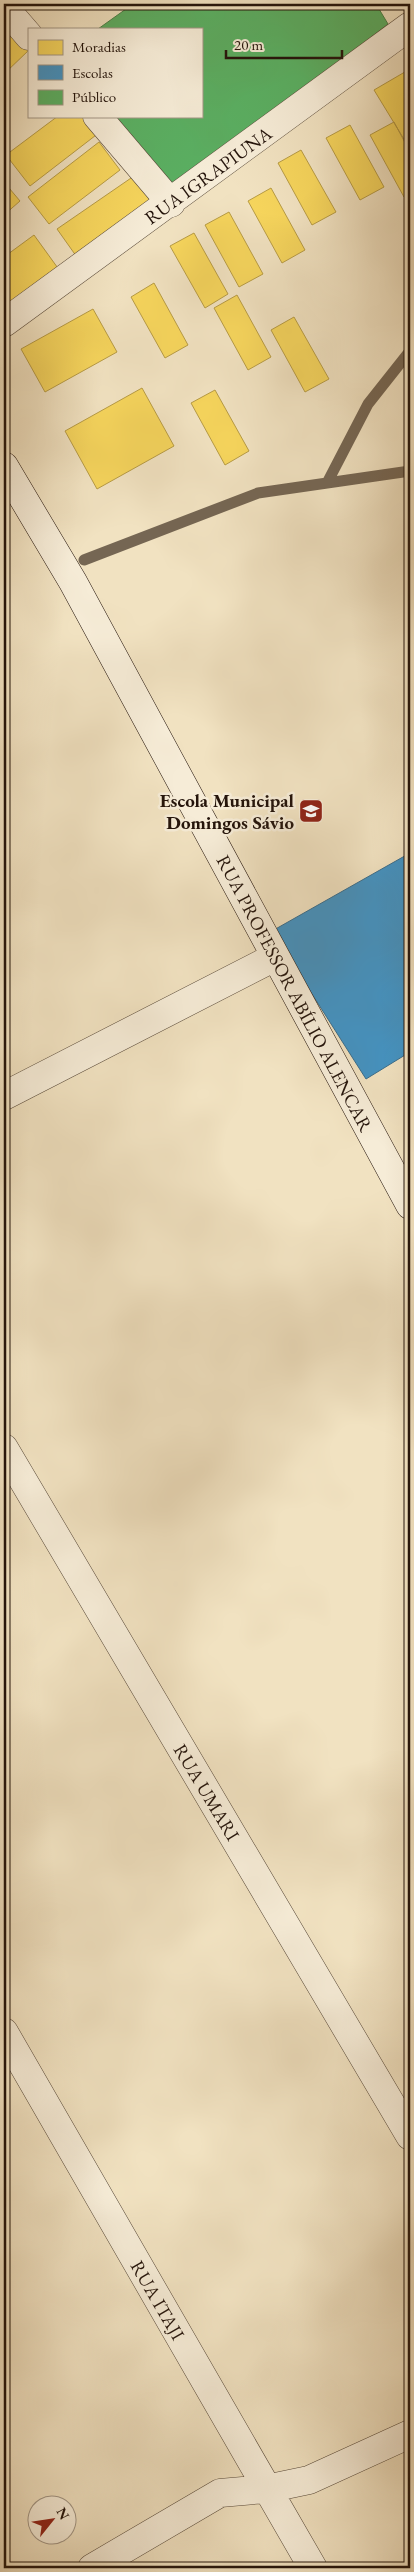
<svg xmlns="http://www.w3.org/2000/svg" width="414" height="2572" viewBox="0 0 414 2572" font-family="'EB Garamond',serif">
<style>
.homes{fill:#f6d55c;stroke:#b79b44}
.schools{fill:#4393c3;stroke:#3a6d8c}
.public{fill:#5aae61;stroke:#4a8047}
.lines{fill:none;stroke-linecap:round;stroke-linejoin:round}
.stream{stroke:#756653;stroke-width:11}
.street-casing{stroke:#574838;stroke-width:29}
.secondary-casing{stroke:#24140b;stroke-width:29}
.street{stroke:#f6ecd7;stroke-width:28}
.secondary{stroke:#f6ecd7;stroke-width:28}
.labels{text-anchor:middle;stroke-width:5;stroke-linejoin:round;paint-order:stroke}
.street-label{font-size:19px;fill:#24140b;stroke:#f6ecd7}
.poi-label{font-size:19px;font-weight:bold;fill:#24140b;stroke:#f6ecd7;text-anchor:end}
</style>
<rect width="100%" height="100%" fill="#f1e2c1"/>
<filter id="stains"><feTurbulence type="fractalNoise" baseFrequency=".004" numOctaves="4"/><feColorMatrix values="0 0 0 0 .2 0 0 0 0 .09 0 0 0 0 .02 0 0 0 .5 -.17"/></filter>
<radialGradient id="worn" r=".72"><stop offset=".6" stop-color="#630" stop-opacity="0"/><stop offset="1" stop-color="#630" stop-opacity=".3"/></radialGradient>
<path class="homes" d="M 4,17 L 29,43 L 29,50 L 4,74 Z
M 410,69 L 410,149 L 374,90 Z
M 58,116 L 88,116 L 100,132 L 30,186 L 6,155 Z
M 394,122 L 410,152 L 410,193 L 404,197 L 370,135 Z
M 350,125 L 384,187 L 360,200 L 326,138 Z
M 99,142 L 120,170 L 49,224 L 28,197 Z
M 301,150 L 336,212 L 312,225 L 278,163 Z
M 134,176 L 155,207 L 79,260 L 57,229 Z
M 4,182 L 20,201 L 4,215 Z
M 271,188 L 305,250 L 282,263 L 248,201 Z
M 229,212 L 263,274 L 239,287 L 205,225 Z
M 194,233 L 228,294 L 205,308 L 170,246 Z
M 34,235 L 60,271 L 4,311 L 4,257 Z
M 154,283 L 188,345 L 165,358 L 131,297 Z
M 237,295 L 271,357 L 248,370 L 214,308 Z
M 93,309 L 117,352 L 45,392 L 21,349 Z
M 294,317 L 329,379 L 305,392 L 271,330 Z
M 142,388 L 174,446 L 97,489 L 65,431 Z
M 215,390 L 249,451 L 225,465 L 191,403 Z"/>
<path class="schools" d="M 410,853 L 410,1052 L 366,1079 L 272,931 Z"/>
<path class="public" d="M 133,4 L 376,4 L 388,24 L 176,190 L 109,116 L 201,116 L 201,29 L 98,29 Z"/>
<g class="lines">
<path class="stream" d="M 327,483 L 368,404 L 410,351
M 84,560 L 258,493 L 410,471"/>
<defs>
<path id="street" d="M 4,7 L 29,36
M 97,116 L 171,203
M 4,323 L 410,26
M 4,1096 L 275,957
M 4,1448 L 410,2136
M 4,2032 L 313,2568
M 92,2568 L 220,2493 L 266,2489 L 309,2480 L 410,2434"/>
<path id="secondary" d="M 4,466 L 73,582 L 410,1205"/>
</defs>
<use href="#street" class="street-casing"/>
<use href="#secondary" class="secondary-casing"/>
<use href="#street" class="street"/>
<use href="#secondary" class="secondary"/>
</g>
<defs>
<symbol id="school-square" viewBox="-11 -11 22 22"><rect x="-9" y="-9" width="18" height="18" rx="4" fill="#8f2418" stroke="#f6ecd7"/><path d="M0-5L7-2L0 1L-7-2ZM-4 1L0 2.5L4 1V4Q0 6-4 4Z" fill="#fff"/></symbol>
</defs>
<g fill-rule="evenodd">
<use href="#school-square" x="297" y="797" width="28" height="28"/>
</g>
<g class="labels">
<g class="street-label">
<text transform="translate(208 175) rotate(-36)" y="7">RUA IGRAPIUNA</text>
<text transform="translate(295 993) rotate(62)" y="7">RUA PROFESSOR ABÍLIO ALENCAR</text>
<text transform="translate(207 1792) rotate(59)" y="7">RUA UMARI</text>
<text transform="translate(158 2300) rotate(60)" y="7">RUA ITAJI</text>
</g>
<g class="poi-label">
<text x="294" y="807">Escola Municipal<tspan x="294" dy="22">Domingos Sávio</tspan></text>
</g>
</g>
<rect width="414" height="2572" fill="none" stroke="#f1e2c1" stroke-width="20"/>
<rect x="5" y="5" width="404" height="2562" fill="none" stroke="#24140b" stroke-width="2.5"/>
<rect x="10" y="10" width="394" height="2552" fill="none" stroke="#24140b"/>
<rect x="28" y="28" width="175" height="90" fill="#f6ecd7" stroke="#a29685"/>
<rect x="38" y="40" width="25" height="15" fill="#f6d55c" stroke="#a29685"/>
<text x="72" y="52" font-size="15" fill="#24140b">Moradias</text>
<rect x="38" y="65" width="25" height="15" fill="#4393c3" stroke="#a29685"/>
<text x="72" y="78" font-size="15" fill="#24140b">Escolas</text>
<rect x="38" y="90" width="25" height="15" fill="#5aae61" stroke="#a29685"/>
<text x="72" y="102" font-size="15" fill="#24140b">Público</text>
<g transform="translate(52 2520) rotate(60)"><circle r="24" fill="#f6ecd7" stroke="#a29685"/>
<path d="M0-4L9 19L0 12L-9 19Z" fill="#8f2418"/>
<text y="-8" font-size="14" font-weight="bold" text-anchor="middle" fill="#24140b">N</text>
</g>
<path d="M226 50v8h116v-8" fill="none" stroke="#24140b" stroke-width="2.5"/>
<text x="234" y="50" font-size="15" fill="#24140b" stroke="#f6ecd7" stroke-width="4" paint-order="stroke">20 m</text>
<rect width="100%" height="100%" filter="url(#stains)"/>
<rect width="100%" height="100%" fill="url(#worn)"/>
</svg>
